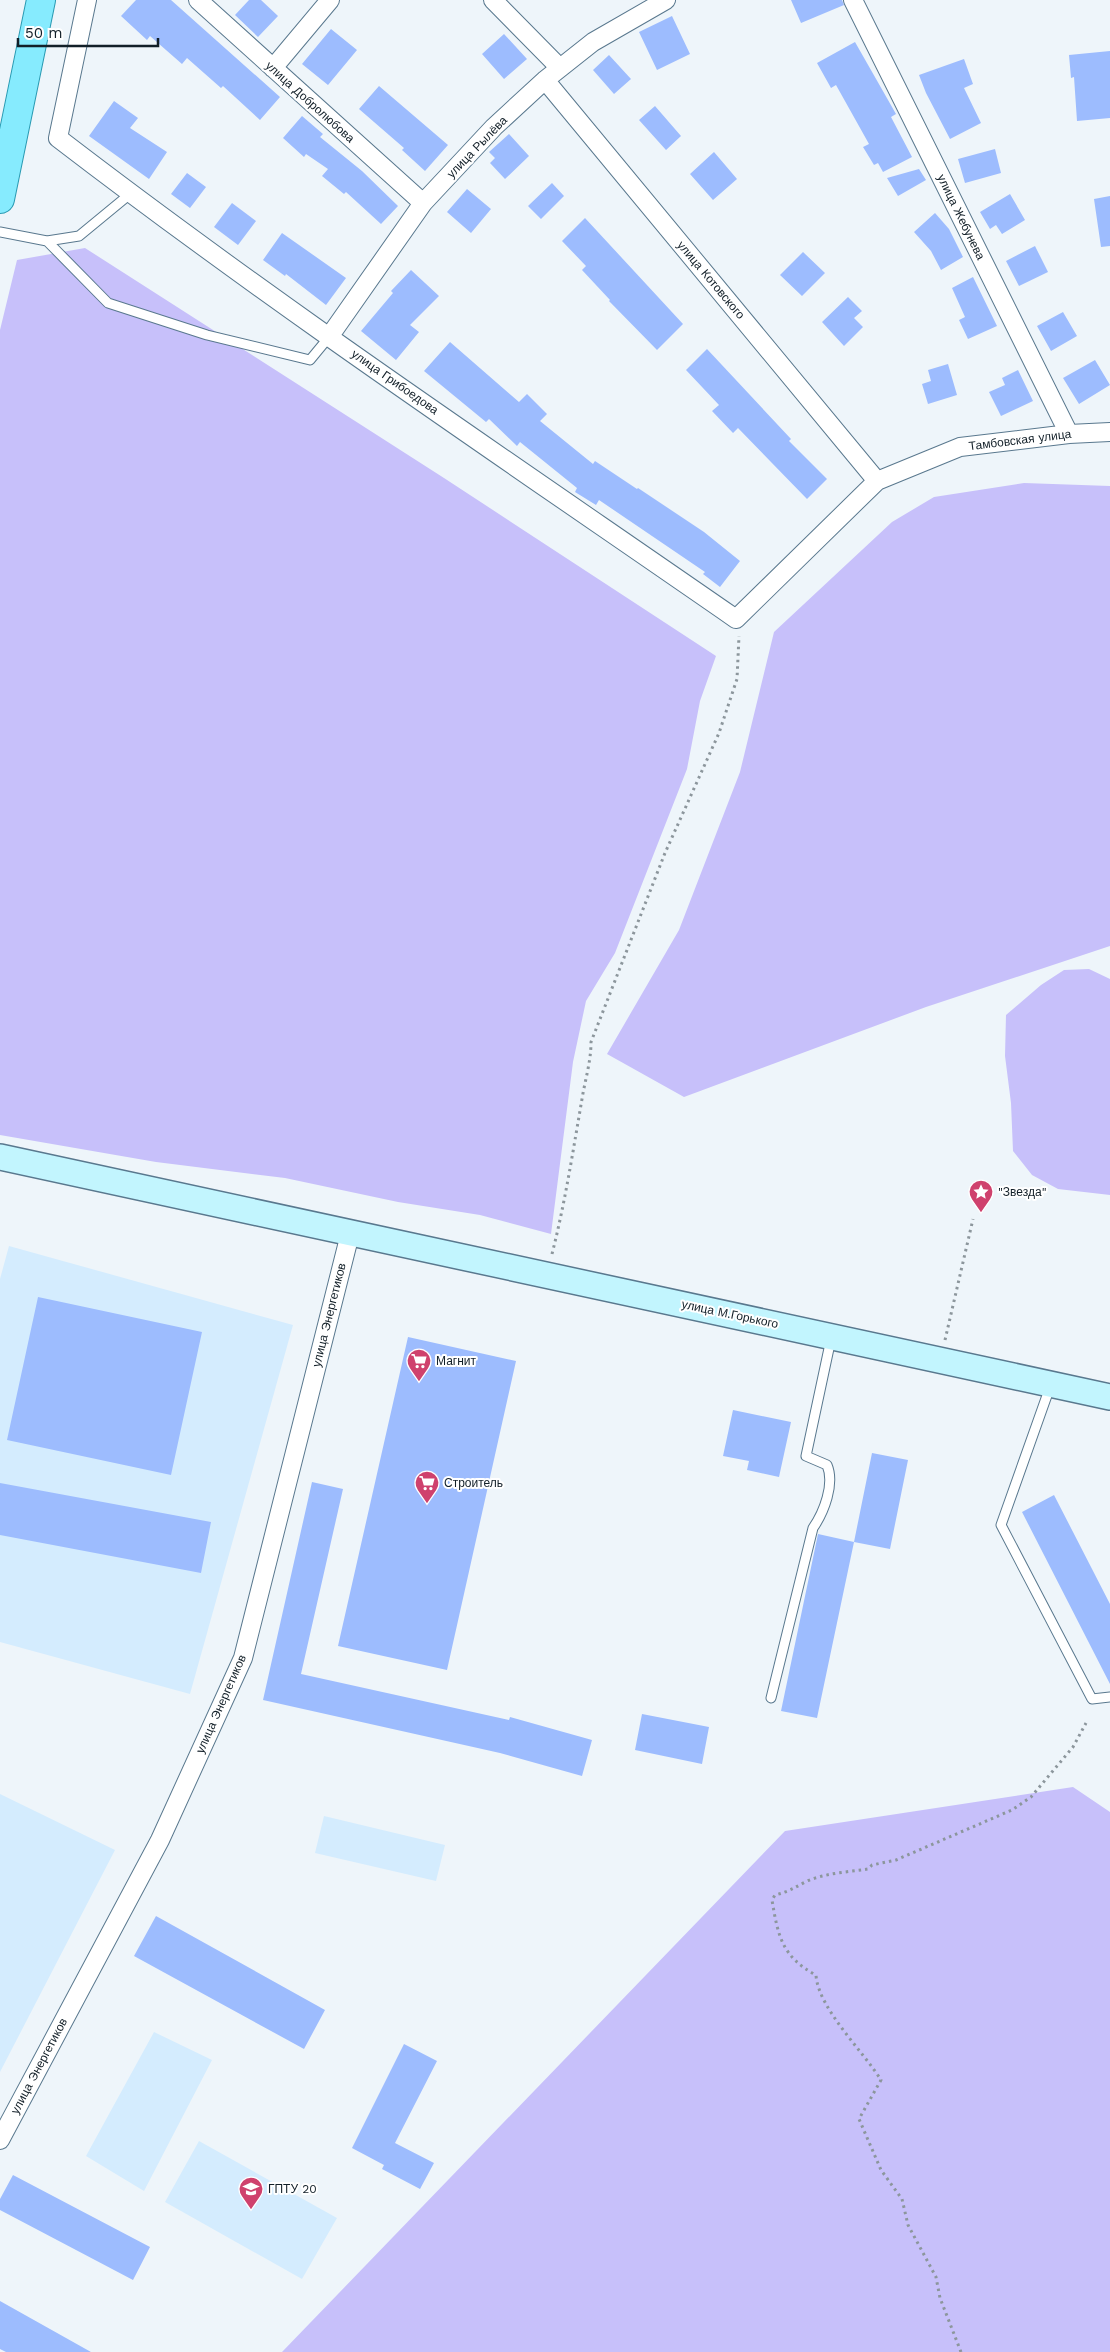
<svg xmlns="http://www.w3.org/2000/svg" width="1110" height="2352" viewBox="0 0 1110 2352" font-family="'Work Sans',sans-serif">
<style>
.built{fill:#d4ecfe}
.green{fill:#c7c0fa}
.building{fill:#9dbcfe}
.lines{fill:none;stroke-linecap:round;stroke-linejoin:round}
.service-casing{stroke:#59788e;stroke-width:11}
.minor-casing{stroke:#59788e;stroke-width:20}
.secondary-casing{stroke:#59788e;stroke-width:28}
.primary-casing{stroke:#299ab2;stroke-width:30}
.path{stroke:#8c969c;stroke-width:3;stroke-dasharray:2.5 4;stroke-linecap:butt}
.service{stroke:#fff;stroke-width:9}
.minor{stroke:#fff;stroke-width:18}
.secondary{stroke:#c2f5fe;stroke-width:25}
.primary{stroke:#86ebfe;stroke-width:28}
.labels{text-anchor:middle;stroke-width:4;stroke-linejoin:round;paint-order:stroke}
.street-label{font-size:12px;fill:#121f28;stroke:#fff}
.poi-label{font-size:12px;fill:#121f28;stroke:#fff;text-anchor:start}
</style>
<rect width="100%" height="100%" fill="#eef5fa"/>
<path class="built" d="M 9,1246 L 293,1325 L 190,1694 L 0,1642 L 0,1279 Z
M 0,1794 L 115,1850 L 0,2072 Z
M 324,1816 L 445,1845 L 436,1881 L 315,1853 Z
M 154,2032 L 212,2060 L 144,2191 L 86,2156 Z
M 199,2141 L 337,2218 L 302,2279 L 165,2202 Z"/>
<path class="green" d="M 85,248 L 444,478 L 716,656 L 700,701 L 687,769 L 615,953 L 586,1001 L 573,1062 L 551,1234 L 480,1215 L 398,1202 L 285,1178 L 156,1162 L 0,1135 L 0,330 L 17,260 Z
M 1024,483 L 1110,486 L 1110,946 L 926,1007 L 684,1097 L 607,1054 L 679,930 L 740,772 L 774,632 L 892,522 L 934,497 Z
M 1089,969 L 1110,979 L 1110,1195 L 1058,1189 L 1032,1175 L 1013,1151 L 1011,1103 L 1005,1056 L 1006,1015 L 1041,985 L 1064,970 Z
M 1073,1787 L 1110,1812 L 1110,2352 L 282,2352 L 785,1831 Z"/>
<path class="building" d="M 136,0 L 171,0 L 280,97 L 260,120 L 223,86 L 221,88 L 187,58 L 182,64 L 150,36 L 147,40 L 121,16 Z
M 249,0 L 261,0 L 278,16 L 258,37 L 235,15 Z
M 791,0 L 842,0 L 844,5 L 801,23 Z
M 672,16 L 690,54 L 657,70 L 639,32 Z
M 331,29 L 357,50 L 328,85 L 302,64 Z
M 504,34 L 527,59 L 504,79 L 482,54 Z
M 855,42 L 896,114 L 891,117 L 912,157 L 883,172 L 878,163 L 874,165 L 863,147 L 869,144 L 836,85 L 831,88 L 817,63 Z
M 1110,51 L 1110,118 L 1077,121 L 1074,77 L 1071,78 L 1069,55 Z
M 609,55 L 631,79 L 614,94 L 593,70 Z
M 964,59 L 973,84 L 964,88 L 981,123 L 950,139 L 926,93 L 919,75 Z
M 379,86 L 448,145 L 425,171 L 402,150 L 404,148 L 359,109 Z
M 114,101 L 138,118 L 130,128 L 167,152 L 149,179 L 89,136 Z
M 655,106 L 681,136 L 666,150 L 639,120 Z
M 302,116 L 323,134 L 320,137 L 362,171 L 398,206 L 381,224 L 346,192 L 344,194 L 322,176 L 328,169 L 306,154 L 304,157 L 283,138 Z
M 509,134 L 529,156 L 505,179 L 490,163 L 495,158 L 489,152 Z
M 995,149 L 1001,173 L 965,183 L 958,159 Z
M 714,152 L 737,179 L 713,200 L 690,174 Z
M 919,169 L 926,180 L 898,196 L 887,178 Z
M 187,173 L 206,187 L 190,208 L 171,194 Z
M 552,183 L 564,196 L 541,219 L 528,206 Z
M 467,189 L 491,209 L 471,233 L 447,212 Z
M 1010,194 L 1025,220 L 1002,234 L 996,225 L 990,229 L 980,212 Z
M 1110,196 L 1110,246 L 1101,247 L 1094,199 Z
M 232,203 L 256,221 L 238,245 L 214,227 Z
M 935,213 L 949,229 L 963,257 L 941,270 L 931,251 L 914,232 Z
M 585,218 L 683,324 L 657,350 L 609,301 L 610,300 L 582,270 L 586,266 L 562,241 Z
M 282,233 L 346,278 L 326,305 L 286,274 L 285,276 L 263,260 Z
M 1035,246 L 1048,272 L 1019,286 L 1006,261 Z
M 803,252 L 825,273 L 802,296 L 780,275 Z
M 411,270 L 439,296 L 410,325 L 419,332 L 396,360 L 361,331 L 393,293 L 391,291 Z
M 973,277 L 997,326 L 968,339 L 959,320 L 965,317 L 952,288 Z
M 848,297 L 862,311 L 854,318 L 863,327 L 844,346 L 822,322 Z
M 1063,312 L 1077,336 L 1051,351 L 1037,326 Z
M 450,342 L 519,402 L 527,394 L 547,414 L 540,421 L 593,464 L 595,461 L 637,489 L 638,488 L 704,532 L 740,561 L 720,587 L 703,574 L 705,572 L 599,500 L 596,505 L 575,492 L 577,488 L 520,442 L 517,446 L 489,419 L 486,422 L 424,371 Z
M 707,349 L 791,439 L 789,441 L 827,479 L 807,499 L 738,428 L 733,433 L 712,411 L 719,405 L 686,370 Z
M 1095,360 L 1110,385 L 1079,404 L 1063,378 Z
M 948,364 L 957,395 L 928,404 L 922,384 L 931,381 L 928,370 Z
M 1018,370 L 1033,401 L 1001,416 L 989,392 L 1005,385 L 1002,378 Z
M 38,1297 L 202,1332 L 171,1475 L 7,1440 Z
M 408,1337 L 516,1361 L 447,1670 L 338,1646 Z
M 733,1410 L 791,1422 L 779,1477 L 747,1470 L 749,1461 L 723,1456 Z
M 872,1453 L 908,1460 L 890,1549 L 854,1542 Z
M 312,1482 L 343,1489 L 301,1674 L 509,1720 L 510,1717 L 592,1740 L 582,1776 L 500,1753 L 263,1700 Z
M 0,1483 L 211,1522 L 201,1573 L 0,1535 Z
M 1054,1495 L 1110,1604 L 1110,1684 L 1022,1512 Z
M 818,1534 L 854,1542 L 817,1718 L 781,1711 Z
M 642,1714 L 709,1727 L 702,1764 L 635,1750 Z
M 156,1916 L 325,2010 L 304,2049 L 134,1956 Z
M 404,2044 L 437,2061 L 395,2143 L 434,2163 L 420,2189 L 382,2169 L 384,2165 L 352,2148 Z
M 13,2175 L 150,2247 L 133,2280 L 0,2210 L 0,2199 Z
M 0,2301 L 91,2352 L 6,2352 L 0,2349 Z"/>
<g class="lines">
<defs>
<path id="service" d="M 0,232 L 47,241 L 108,303 L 207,335 L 310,360 L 329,337
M 47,241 L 79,236 L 130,194
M 1050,1387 L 1001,1525 L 1092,1699 L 1110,1697
M 771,1698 L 813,1528 C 824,1512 835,1484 827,1465 L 806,1456 L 831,1339"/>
<path id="minor" d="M 87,0 L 58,138 C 278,307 508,461 736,619 L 877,481 L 960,447 L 1069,434 L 1110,432
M 198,0 L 423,203
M 493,0 L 560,68
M 853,0 L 1069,434
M 273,68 L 330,0
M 545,80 L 877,481
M 329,337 L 423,203 L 494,127 L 545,80 L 593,42 L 666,0
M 0,2140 L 160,1840 L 243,1658 L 350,1234"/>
<path id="secondary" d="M 0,1157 L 1110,1397"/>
<path id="primary" d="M 0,199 L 41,0"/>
</defs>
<use href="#service" class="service-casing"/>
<use href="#minor" class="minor-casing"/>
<use href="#secondary" class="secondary-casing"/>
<use href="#primary" class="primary-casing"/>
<path class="path" d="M 552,1254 C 565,1203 573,1151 582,1099 C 585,1080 591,1062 591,1042 L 665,853 L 719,733 L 737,679 L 739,636
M 945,1340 L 973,1219
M 961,2352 L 940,2298 L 936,2277 L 908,2225 L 902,2199 L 881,2170 L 859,2119 L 881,2080 C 863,2051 818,2008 816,1975 C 782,1957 778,1936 772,1900 L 775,1895 C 788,1892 796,1887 807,1881 C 826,1873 848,1872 868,1869 L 872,1865 L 896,1860 L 1012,1810 L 1031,1797 L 1073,1747 L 1086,1723"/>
<use href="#service" class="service"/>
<use href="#minor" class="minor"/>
<use href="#secondary" class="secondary"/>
<use href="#primary" class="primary"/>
</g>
<defs>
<symbol id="sight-pin" viewBox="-11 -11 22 30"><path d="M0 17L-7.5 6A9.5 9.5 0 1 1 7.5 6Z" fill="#cf416d" stroke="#fff"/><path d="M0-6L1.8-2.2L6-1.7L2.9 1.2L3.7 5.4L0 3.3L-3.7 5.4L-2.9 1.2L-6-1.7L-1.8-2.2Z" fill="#fff"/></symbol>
<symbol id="supermarket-pin" viewBox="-11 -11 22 30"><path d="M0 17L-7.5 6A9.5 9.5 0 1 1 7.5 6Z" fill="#cf416d" stroke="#fff"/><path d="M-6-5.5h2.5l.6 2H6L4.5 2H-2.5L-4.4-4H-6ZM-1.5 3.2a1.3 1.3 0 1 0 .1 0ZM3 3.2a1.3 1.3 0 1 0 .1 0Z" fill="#fff"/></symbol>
<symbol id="university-pin" viewBox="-11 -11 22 30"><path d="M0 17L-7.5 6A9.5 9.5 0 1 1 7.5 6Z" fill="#cf416d" stroke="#fff"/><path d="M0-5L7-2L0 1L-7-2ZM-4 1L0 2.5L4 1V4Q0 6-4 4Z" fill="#fff"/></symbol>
</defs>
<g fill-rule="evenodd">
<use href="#sight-pin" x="967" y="1178" width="28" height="38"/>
<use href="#supermarket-pin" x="405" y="1347" width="28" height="38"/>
<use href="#supermarket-pin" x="413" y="1469" width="28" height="38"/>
<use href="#university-pin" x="237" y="2175" width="28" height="38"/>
</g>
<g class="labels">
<g class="street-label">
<text transform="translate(310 102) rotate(42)" y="4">улица Добролюбова</text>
<text transform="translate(477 147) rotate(-46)" y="4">улица Рылёва</text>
<text transform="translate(961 217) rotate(64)" y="4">улица Жебунева</text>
<text transform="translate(711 280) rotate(50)" y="4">улица Котовского</text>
<text transform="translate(395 382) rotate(35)" y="4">улица Грибоедова</text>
<text transform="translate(1020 440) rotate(-7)" y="4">Тамбовская улица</text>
<text transform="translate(730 1314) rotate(12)" y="4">улица М.Горького</text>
<text transform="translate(329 1315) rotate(-76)" y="4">улица Энергетиков</text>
<text transform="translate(221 1704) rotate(-66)" y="4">улица Энергетиков</text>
<text transform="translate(39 2066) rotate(-62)" y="4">улица Энергетиков</text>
</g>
<g class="poi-label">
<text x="998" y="1196">"Звезда"</text>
<text x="436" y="1365">Магнит</text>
<text x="444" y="1487">Строитель</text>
<text x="268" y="2193">ГПТУ 20</text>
</g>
</g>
<path d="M18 38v8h140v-8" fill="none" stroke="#121f28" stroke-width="2.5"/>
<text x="25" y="38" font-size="15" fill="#121f28" stroke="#ffffff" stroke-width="4" paint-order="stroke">50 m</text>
</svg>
